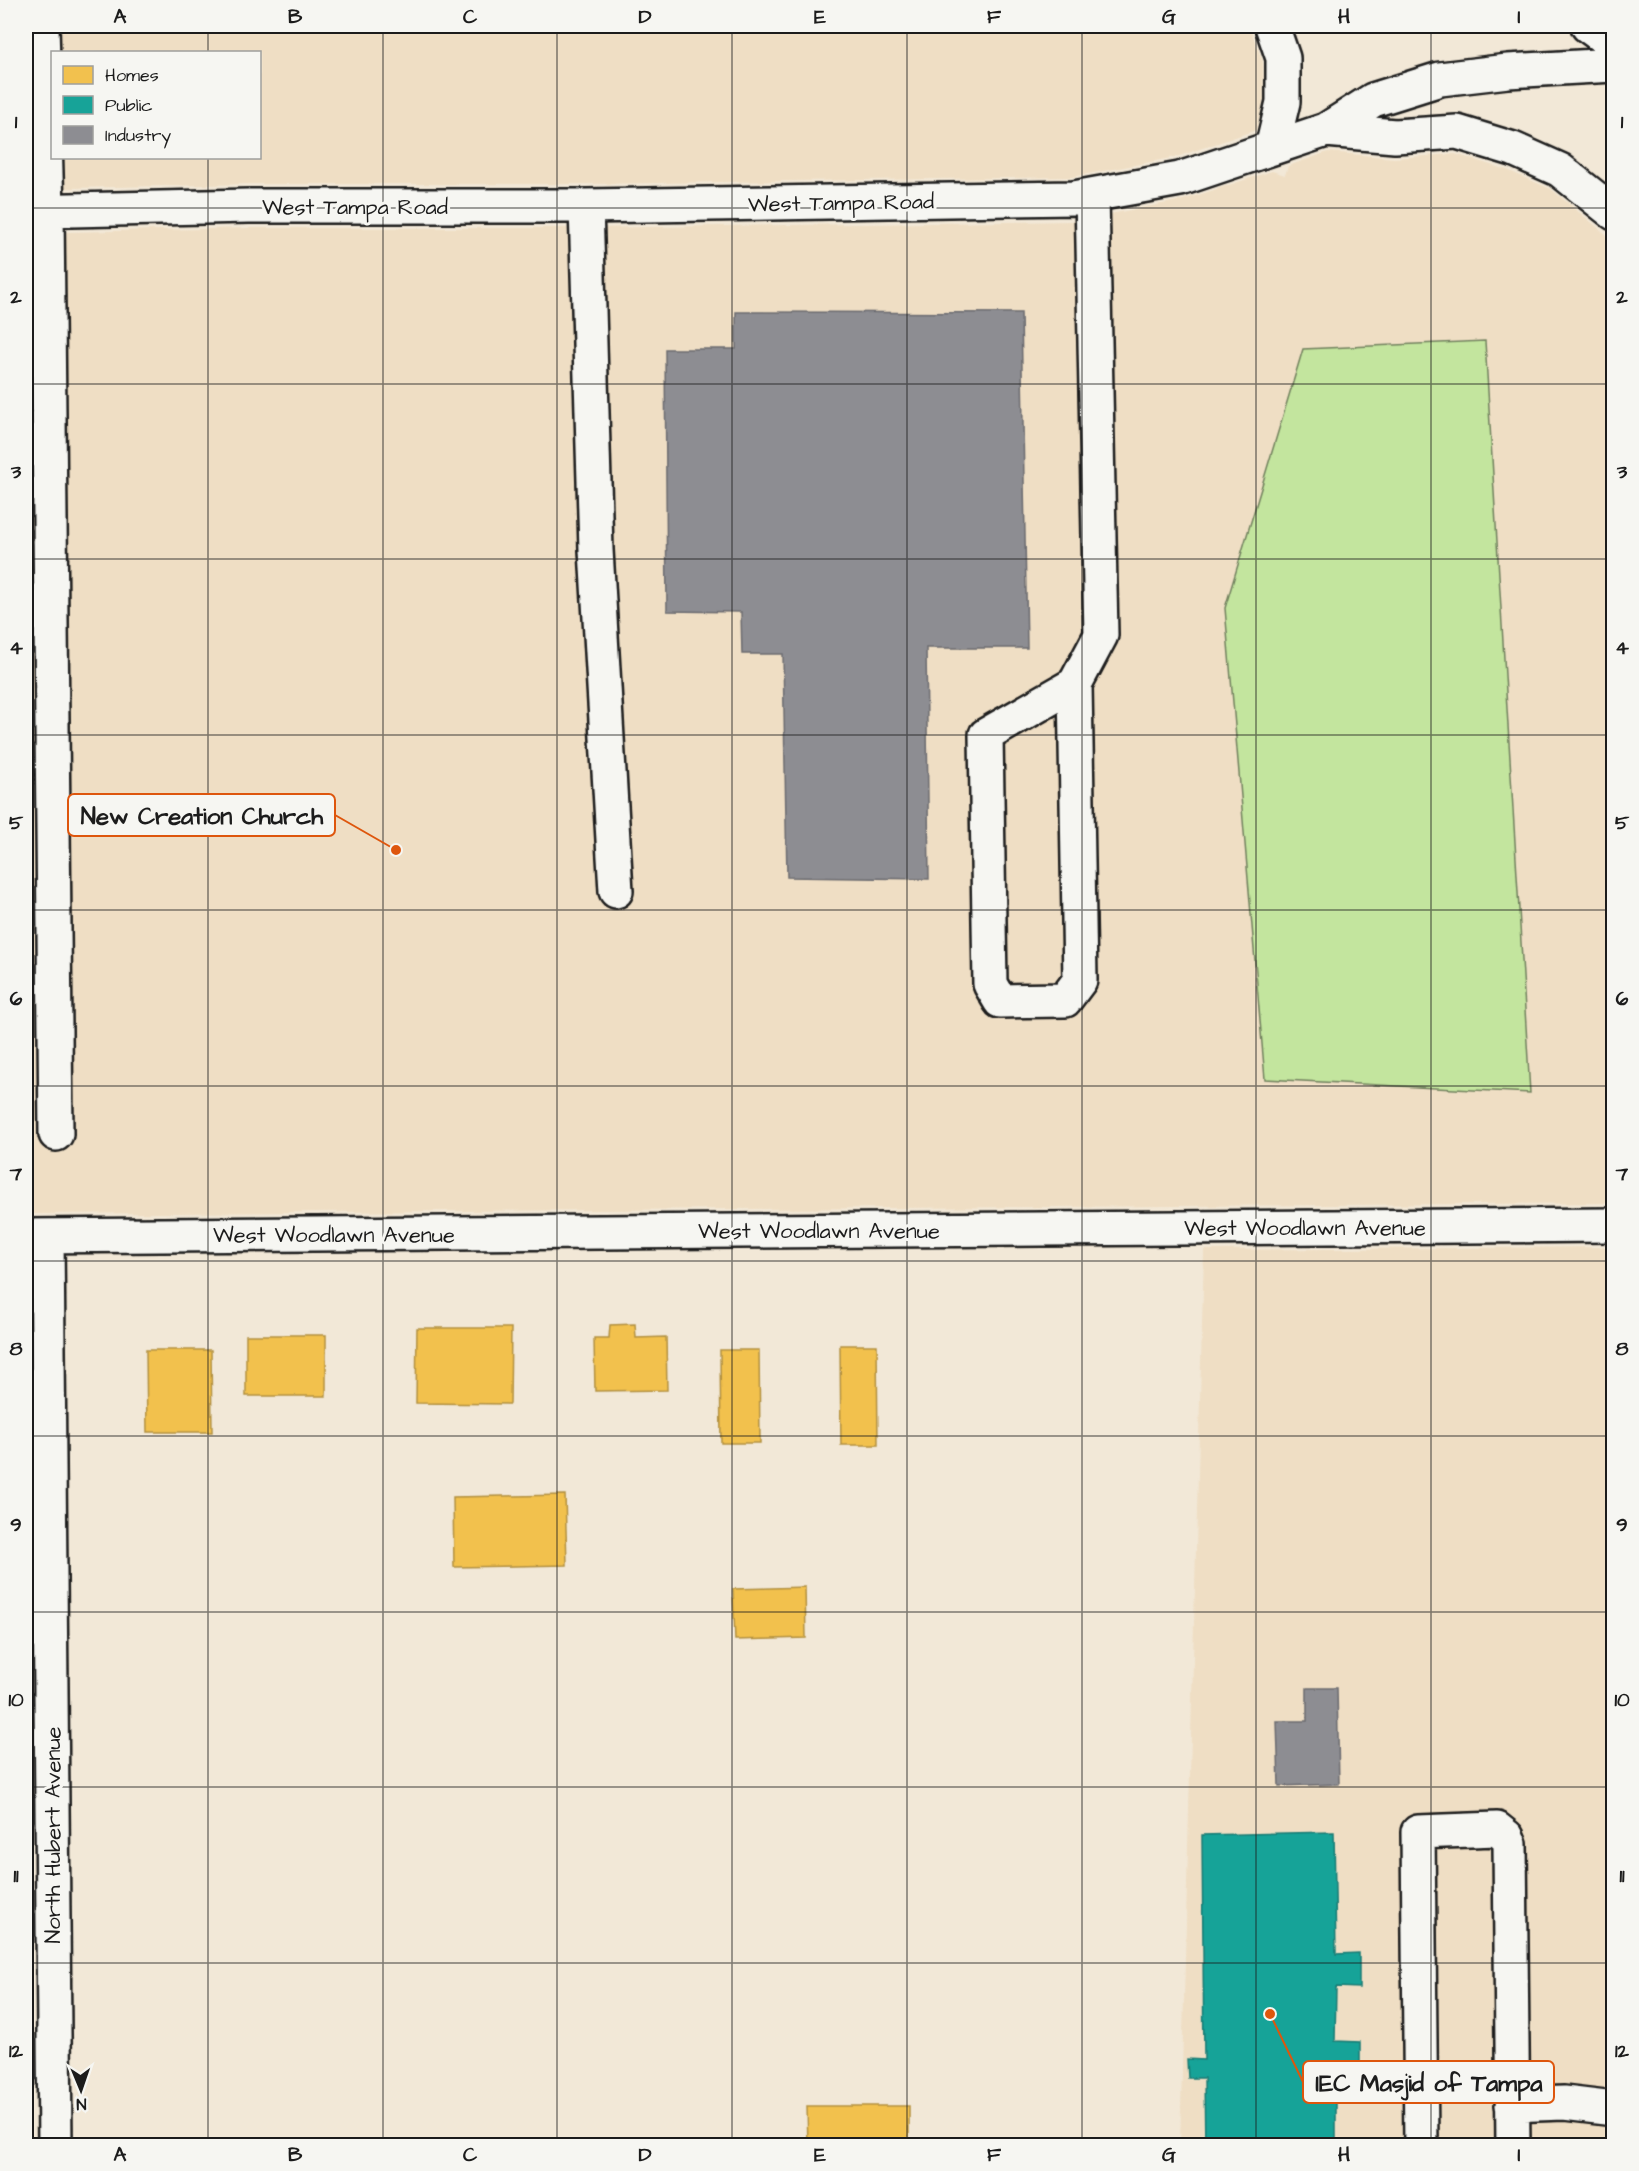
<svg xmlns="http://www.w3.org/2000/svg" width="1639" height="2171" viewBox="0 0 1639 2171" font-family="'Architects Daughter',sans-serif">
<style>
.built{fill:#efdec4;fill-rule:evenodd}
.green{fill:#c3e59e;stroke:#70805d;stroke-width:1.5}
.homes{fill:#f2c14e;stroke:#b2903f;stroke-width:1.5}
.public{fill:#17a398;stroke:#187a73;stroke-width:1.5}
.industry{fill:#8d8d92;stroke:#6b6b6f;stroke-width:1.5}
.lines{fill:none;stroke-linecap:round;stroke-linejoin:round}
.minor-casing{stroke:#1c1c1c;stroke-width:38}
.minor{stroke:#f6f6f2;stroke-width:33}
.grid{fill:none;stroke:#1c1c1c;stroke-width:1.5;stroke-opacity:0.55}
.labels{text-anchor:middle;stroke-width:6;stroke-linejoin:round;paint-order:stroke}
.street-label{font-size:22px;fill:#1c1c1c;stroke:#f6f6f2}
.leader{fill:none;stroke:#de560d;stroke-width:2}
.callout-dot{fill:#de560d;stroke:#f6f6f2;stroke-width:2}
.callout{fill:#f6f6f2;stroke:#de560d;stroke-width:2}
.callout-label{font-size:24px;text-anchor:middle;font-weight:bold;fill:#1c1c1c}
.neatline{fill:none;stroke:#1c1c1c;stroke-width:2}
.grid-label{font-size:20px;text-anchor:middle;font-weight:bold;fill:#1c1c1c}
</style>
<rect width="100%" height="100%" fill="#f2e8d7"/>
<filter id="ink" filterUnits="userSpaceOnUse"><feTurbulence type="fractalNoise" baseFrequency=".0167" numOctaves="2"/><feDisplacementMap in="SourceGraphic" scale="12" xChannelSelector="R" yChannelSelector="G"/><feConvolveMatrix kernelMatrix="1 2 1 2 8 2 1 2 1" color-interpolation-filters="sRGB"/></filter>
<g filter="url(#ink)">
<path class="built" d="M 26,26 L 1249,26 L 1263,62 L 1264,99 L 1256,130 L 1176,157 L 1072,177 L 585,184 L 249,184 L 26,189 ZM 52,52 L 260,52 L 260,158 L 52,158 Z
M 1328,152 L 1394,158 L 1455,154 L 1507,170 L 1551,189 L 1613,240 L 1613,1203 L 26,1214 L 26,233 L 250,228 L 586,228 L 1074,221 L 1183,200 L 1272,171 L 1285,175 L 1288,166 Z
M 1613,1247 L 1613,2145 L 1180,2146 L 1204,1250 Z"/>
<path class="green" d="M 1485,341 L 1530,1093 L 1265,1079 L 1225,608 L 1303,349 Z"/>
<path class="homes" d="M 635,1324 L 636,1338 L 666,1337 L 667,1390 L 595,1391 L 594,1338 L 609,1338 L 610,1325 Z
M 417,1328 L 511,1328 L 510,1404 L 416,1403 Z
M 246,1335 L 326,1335 L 326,1396 L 246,1396 Z
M 840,1345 L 877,1345 L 878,1445 L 841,1445 Z
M 146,1350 L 211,1350 L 212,1432 L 147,1432 Z
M 720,1350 L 759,1350 L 760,1443 L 721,1443 Z
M 565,1495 L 567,1565 L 454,1567 L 453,1497 Z
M 805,1587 L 806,1638 L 735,1640 L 733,1589 Z
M 807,2106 L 909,2106 L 909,2146 L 808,2146 Z"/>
<path class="public" d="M 1334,1832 L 1336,1954 L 1359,1953 L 1359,1988 L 1336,1987 L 1335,2041 L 1360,2042 L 1360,2073 L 1336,2073 L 1336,2146 L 1205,2146 L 1204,2078 L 1188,2078 L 1187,2059 L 1204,2060 L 1202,1835 Z"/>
<path class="industry" d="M 736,312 L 1021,313 L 1027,648 L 926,648 L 929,879 L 787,877 L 783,654 L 742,654 L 741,612 L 667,611 L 665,349 L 736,349 Z
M 1307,1688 L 1337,1688 L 1339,1784 L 1279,1786 L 1277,1721 L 1307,1721 Z"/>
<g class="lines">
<defs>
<path id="minor" d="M 42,26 L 47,211 L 56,1134
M 1588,26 L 1614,45
M 1326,130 L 1395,136 L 1457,132 L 1513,149 L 1560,170 L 1614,213
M 1272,148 L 1283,102 L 1283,58 L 1272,26
M 586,206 L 596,550 L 616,891
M 26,211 L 249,206 L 586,206 L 1074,198 L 1180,179 L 1326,130 L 1373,100 L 1440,79 L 1508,71 L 1614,65
M 1075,684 L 1080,980 L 1065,1000 L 1000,1001 L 990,984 L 986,735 L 1075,684 L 1101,635 L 1092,195
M 26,1236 L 1614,1225
M 47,1236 L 55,2146
M 1512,2105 L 1564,2103 L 1614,2109
M 1421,2146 L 1418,1832 L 1497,1829 L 1507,1837 L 1510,1844 L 1513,2146"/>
</defs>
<use href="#minor" class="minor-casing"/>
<use href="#minor" class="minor"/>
</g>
</g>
<path class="grid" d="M 208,26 L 208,52M 383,26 L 383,2146M 557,26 L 557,2146M 732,26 L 732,2146M 907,26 L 907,2146M 1082,26 L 1082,2146M 1256,26 L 1256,2146M 1431,26 L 1431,2146M 208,158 L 208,2146M 26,208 L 1614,208M 26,384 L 1614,384M 26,559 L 1614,559M 26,735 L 1614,735M 26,910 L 1614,910M 26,1086 L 1614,1086M 26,1261 L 1614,1261M 26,1436 L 1614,1436M 26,1612 L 1614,1612M 26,1787 L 1614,1787M 26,1963 L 1614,1963"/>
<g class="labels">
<g class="street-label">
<text transform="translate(841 202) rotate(-1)" y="8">West Tampa Road</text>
<text x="355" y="214">West Tampa Road</text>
<text x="1305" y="1235">West Woodlawn Avenue</text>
<text x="819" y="1238">West Woodlawn Avenue</text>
<text x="334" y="1242">West Woodlawn Avenue</text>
<text transform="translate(52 1835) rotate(-90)" y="8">North Hubert Avenue</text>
</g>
</g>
<path class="leader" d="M396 850L335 815M1270 2014L1303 2082"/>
<g class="callout-dot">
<circle cx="396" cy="850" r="6"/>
<circle cx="1270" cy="2014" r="6"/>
</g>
<g class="callout">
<rect x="68" y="794" width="267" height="42" rx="6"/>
<rect x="1303" y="2061" width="251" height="42" rx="6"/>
</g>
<g class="callout-label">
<text x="202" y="824">New Creation Church</text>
<text x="1429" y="2091">IEC Masjid of Tampa</text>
</g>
<rect width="1639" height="2171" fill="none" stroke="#f6f6f2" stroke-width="66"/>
<rect x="51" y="51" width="210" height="108" fill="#f6f6f2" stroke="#9f9f9c" stroke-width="1.5"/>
<rect x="63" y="66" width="30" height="18" fill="#f2c14e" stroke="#9f9f9c" stroke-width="1.5"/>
<text x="105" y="81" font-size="18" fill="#1c1c1c">Homes</text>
<rect x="63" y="96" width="30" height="18" fill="#17a398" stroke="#9f9f9c" stroke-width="1.5"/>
<text x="105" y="111" font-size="18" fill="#1c1c1c">Public</text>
<rect x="63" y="126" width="30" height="18" fill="#8d8d92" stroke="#9f9f9c" stroke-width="1.5"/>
<text x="105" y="141" font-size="18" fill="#1c1c1c">Industry</text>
<g transform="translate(81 2090) rotate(178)" stroke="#f6f6f2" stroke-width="4.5" paint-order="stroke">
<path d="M0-4.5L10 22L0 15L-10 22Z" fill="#1c1c1c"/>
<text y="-9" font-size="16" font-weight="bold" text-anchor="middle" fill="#1c1c1c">N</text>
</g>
<rect x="33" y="33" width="1573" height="2105" class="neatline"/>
<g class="grid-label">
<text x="120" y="23">A</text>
<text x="295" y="23">B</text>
<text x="470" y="23">C</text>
<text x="645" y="23">D</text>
<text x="820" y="23">E</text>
<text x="994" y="23">F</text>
<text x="1169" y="23">G</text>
<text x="1344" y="23">H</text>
<text x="1519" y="23">I</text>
<text x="16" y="128">1</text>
<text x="1622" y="128">1</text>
<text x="16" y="303">2</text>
<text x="1622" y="303">2</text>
<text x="16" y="478">3</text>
<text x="1622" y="478">3</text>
<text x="16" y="654">4</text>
<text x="1622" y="654">4</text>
<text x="16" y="829">5</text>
<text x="1622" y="829">5</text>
<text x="16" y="1005">6</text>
<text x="1622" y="1005">6</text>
<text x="16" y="1180">7</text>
<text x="1622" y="1180">7</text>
<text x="16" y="1355">8</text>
<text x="1622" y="1355">8</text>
<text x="16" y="1531">9</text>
<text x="1622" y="1531">9</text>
<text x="16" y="1706">10</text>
<text x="1622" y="1706">10</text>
<text x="16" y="1882">11</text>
<text x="1622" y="1882">11</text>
<text x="16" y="2057">12</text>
<text x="1622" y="2057">12</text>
<text x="120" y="2161">A</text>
<text x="295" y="2161">B</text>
<text x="470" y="2161">C</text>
<text x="645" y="2161">D</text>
<text x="820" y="2161">E</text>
<text x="994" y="2161">F</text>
<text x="1169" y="2161">G</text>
<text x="1344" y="2161">H</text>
<text x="1519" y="2161">I</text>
</g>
</svg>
